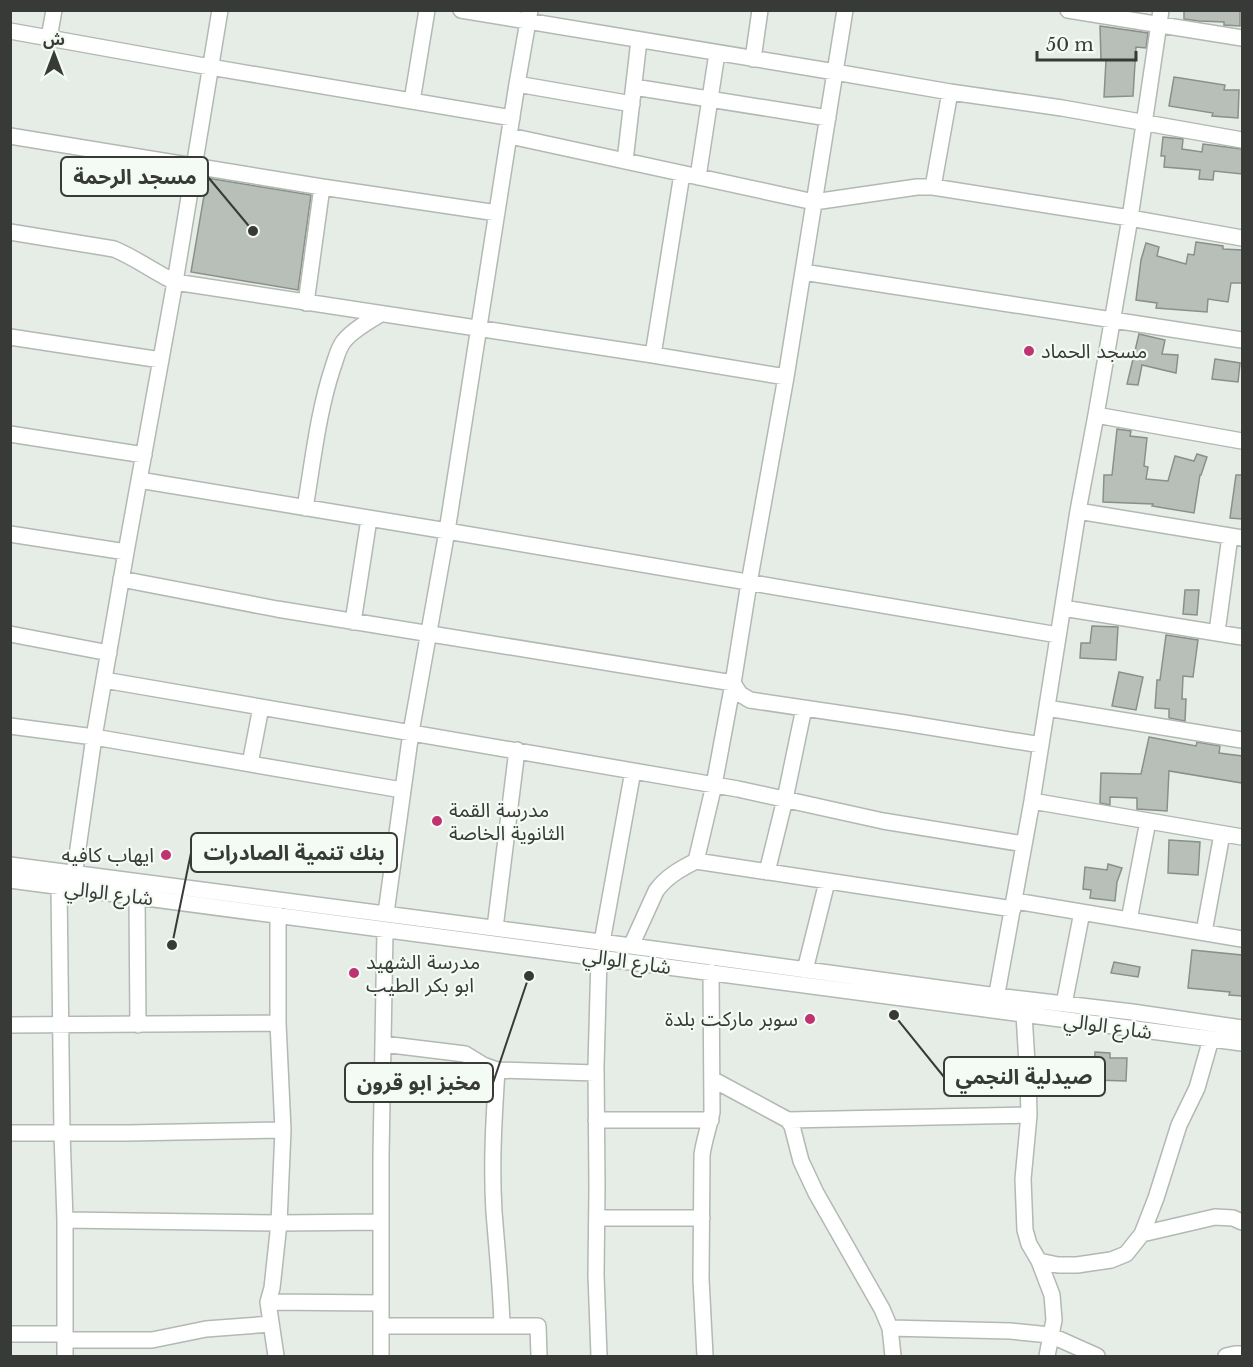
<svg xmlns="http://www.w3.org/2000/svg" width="1253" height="1367" viewBox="0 0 1253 1367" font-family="'Libre Baskerville','Noto Sans Arabic',serif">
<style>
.building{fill:#b8bfb9;stroke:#89908a;stroke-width:1.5}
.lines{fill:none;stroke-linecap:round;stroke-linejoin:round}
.minor-casing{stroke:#b2b9b3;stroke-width:18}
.minor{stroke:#fff;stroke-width:15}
.poi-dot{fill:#be3470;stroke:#f4fbf4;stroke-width:2}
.labels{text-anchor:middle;stroke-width:4.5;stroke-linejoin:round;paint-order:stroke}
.poi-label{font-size:20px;fill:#383a38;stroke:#f4fbf4;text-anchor:start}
.street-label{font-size:20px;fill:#383a38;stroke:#f4fbf4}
.leader{fill:none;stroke:#383a38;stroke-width:2}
.callout-dot{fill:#383a38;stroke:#f4fbf4;stroke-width:2}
.callout{fill:#f4fbf4;stroke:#383a38;stroke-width:2}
.callout-label{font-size:21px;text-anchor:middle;font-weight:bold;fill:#383a38}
</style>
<rect width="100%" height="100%" fill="#e6ede7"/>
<path class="building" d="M 1184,10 L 1240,10 L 1240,26 L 1224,25 L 1224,22 L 1199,21 L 1184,19 Z
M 1100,26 L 1148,33 L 1146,48 L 1136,47 L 1133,96 L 1104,97 L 1106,60 L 1101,60 Z
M 1174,77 L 1225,85 L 1224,90 L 1239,90 L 1238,118 L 1212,116 L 1213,113 L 1169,106 Z
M 1163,137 L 1183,139 L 1182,149 L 1202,152 L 1203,144 L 1242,149 L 1242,174 L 1214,171 L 1213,180 L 1199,179 L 1200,170 L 1164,167 L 1165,156 L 1161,156 Z
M 207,178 L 311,195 L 298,290 L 191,272 Z
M 1196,242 L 1223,246 L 1223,249 L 1242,250 L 1242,283 L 1231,283 L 1228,302 L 1208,299 L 1207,312 L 1156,308 L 1157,303 L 1136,300 L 1141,260 L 1146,243 L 1159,247 L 1157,256 L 1186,264 L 1188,254 L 1194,255 Z
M 1139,334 L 1165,340 L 1162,354 L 1178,355 L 1176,373 L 1142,365 L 1138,385 L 1127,384 Z
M 1215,359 L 1240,363 L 1238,382 L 1212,379 Z
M 1117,429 L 1131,431 L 1130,436 L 1147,438 L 1144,466 L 1148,467 L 1146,479 L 1168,481 L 1175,456 L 1194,461 L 1197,454 L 1207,457 L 1201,475 L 1200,475 L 1194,513 L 1152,506 L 1153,504 L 1103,502 L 1104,475 L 1112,475 Z
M 1236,475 L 1242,475 L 1242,519 L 1230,518 Z
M 1185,590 L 1199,590 L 1197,615 L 1183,614 Z
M 1092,626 L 1118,627 L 1116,660 L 1080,658 L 1081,643 L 1090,643 Z
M 1166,635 L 1198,640 L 1193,677 L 1183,676 L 1182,699 L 1186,699 L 1185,721 L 1169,718 L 1169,709 L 1155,708 L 1157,680 L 1160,680 Z
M 1119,672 L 1143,677 L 1136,710 L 1112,706 Z
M 1149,737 L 1196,746 L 1197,742 L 1220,746 L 1219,753 L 1242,756 L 1242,783 L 1169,771 L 1167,811 L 1137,809 L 1137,798 L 1110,797 L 1110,805 L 1100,803 L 1101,773 L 1141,774 Z
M 1169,840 L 1200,842 L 1198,875 L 1168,873 Z
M 1108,864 L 1122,868 L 1117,882 L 1115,901 L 1090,898 L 1091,890 L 1083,889 L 1085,867 L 1107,870 Z
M 1192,950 L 1242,955 L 1242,996 L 1229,995 L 1230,992 L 1188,988 Z
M 1114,962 L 1140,967 L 1138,977 L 1111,973 Z
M 1095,1052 L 1110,1053 L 1110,1058 L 1127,1058 L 1126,1081 L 1094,1080 Z"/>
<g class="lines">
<defs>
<path id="minor" d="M 461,10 L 835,72 L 950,92 L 1062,108 L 1242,140
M 1068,10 L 1242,38
M 10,31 L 210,67 L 512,118
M 49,38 L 54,10
M 753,59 L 760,10
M 517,84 L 632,104
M 634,87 L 828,118
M 412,101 L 427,10
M 10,136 L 322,187 L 497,213
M 510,136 L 814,202 L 917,187 L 933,187 L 1130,218 L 1242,238
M 625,161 L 639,40
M 698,177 L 717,53
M 933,187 L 950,92
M 10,232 L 114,249 C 136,258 154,272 175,282 L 653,355 L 786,377
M 803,272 L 1242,340
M 306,303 L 322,187
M 10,337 L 161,360
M 653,355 L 682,174
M 1096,415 L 1242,441
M 10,434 L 144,455
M 139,480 L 447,531 L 1058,635
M 305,508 C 313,461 318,412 333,367 C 336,359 338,348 344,341 C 353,330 369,321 381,314
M 1078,511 L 1242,538
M 10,534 L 126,552
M 121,579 L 277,609 L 733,683 L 740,694 L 750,700 L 905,723 L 1041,745
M 1063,608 L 1242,637
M 353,622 L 369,519
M 1217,632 L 1230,536
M 10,634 L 109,653
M 104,680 L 738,789 L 883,821 L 1024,844
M 1047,708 L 1242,740
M 10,726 L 94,737 L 402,790
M 250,764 L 261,707
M 1032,801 L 1242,837
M 696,861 L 714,785 L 733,683 L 749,583 L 786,377 L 845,10
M 10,865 L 631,946 L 997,996 L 1132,1012 L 1242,1028
M 767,872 L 785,799 L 804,708
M 10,880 L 1242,1043
M 73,883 L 94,737 L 126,552 L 175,282 L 220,10
M 59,887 L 62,1133 L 65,1220 L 65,1356
M 137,896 L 138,1025
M 1015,901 L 1242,939
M 386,913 L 411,732 L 447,531 L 517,84 L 530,10
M 1129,920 L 1148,821
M 495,928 L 517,750
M 1204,932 L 1222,834
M 602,942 L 633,771
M 631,946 L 656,891 C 666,877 680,869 696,861 L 1013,909
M 805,970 L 827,882
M 995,1004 L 1032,801 L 1078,511 L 1096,415 L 1130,218 L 1161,10
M 1064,1004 L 1082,912
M 1024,1014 L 1028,1080 L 1029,1115 L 1023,1179 L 1025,1230 L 1029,1244 L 1039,1261 L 1052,1295 L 1054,1320 L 1047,1356
M 10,1025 L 278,1023
M 383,1044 L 465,1054 L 483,1065 L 497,1070 L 596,1073
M 497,1070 C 494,1117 491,1164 494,1212 C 497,1250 501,1288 502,1326
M 712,1079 L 788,1120 L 792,1126 L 801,1161 L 816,1193 L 882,1309 L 890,1328 L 893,1356
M 596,1120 L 711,1120
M 788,1120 L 1029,1115
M 10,1133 L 128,1133 L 283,1130
M 597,1218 L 702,1218
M 65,1220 L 279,1223 L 381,1222
M 1142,1234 L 1215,1217 L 1233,1218 L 1242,1222
M 1039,1261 L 1058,1265 L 1077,1265 L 1111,1260 L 1126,1254 L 1142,1234 L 1156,1198 L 1179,1125 L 1197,1088 L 1211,1039
M 268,1302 L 381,1303
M 381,1326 L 538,1326 L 539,1356
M 890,1328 L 1010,1331 L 1050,1335 L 1097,1356
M 10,1334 L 65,1334
M 65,1340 L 152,1340 L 206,1329 L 271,1324
M 276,1356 L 268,1302 L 272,1288 L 279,1223 L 283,1130 L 278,1023 L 278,915
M 381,1356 L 381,1156 L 385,930
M 599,1356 L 596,1275 L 597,1187 L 596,1066 L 599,957
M 705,1356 L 701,1279 L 702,1155 C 704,1140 709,1127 712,1112 L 711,972
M 1226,1356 L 1235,1354 L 1242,1354"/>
</defs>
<use href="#minor" class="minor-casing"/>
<use href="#minor" class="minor"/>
</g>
<g class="poi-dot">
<circle cx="1029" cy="351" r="6"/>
<circle cx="437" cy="821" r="6"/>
<circle cx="166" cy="855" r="6"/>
<circle cx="354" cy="973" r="6"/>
<circle cx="810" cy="1019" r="6"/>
</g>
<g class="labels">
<g class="poi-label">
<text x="1041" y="358">مسجد الحماد</text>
<text x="449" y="817">مدرسة القمة<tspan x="449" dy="23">الثانوية الخاصة</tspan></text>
<text x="154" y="862" text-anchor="end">ايهاب كافيه</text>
<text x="366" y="969">مدرسة الشهيد<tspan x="366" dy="23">ابو بكر الطيب</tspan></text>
<text x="798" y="1026" text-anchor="end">سوبر ماركت بلدة</text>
</g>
<g class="street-label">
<text transform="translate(109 893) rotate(7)" y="7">شارع الوالي</text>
<text transform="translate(627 961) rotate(8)" y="7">شارع الوالي</text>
<text transform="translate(1108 1026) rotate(8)" y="7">شارع الوالي</text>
</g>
</g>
<path class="leader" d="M253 231L208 177M172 945L191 853M894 1015L944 1077M529 976L493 1083"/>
<g class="callout-dot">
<circle cx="253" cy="231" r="6"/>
<circle cx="172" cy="945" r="6"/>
<circle cx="894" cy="1015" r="6"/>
<circle cx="529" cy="976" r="6"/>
</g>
<g class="callout">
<rect x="61" y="157" width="147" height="39" rx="6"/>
<rect x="191" y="833" width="206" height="39" rx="6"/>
<rect x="944" y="1057" width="161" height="39" rx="6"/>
<rect x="345" y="1063" width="148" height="39" rx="6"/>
</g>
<g class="callout-label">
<text x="135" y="184">مسجد الرحمة</text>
<text x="294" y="860">بنك تنمية الصادرات</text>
<text x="1024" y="1084">صيدلية النجمي</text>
<text x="419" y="1090">مخبز ابو قرون</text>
</g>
<rect width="1253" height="1367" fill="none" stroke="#383a38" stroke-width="24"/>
<g transform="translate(54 54)" stroke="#f4fbf4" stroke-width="4.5" paint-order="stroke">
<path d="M0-4.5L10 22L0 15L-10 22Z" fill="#383a38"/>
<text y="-9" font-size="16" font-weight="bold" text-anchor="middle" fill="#383a38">ش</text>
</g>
<path d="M1037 51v9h99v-9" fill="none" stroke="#383a38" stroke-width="3"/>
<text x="1046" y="51" font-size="18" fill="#383a38" stroke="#f4fbf4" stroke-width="4.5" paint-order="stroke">50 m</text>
</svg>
